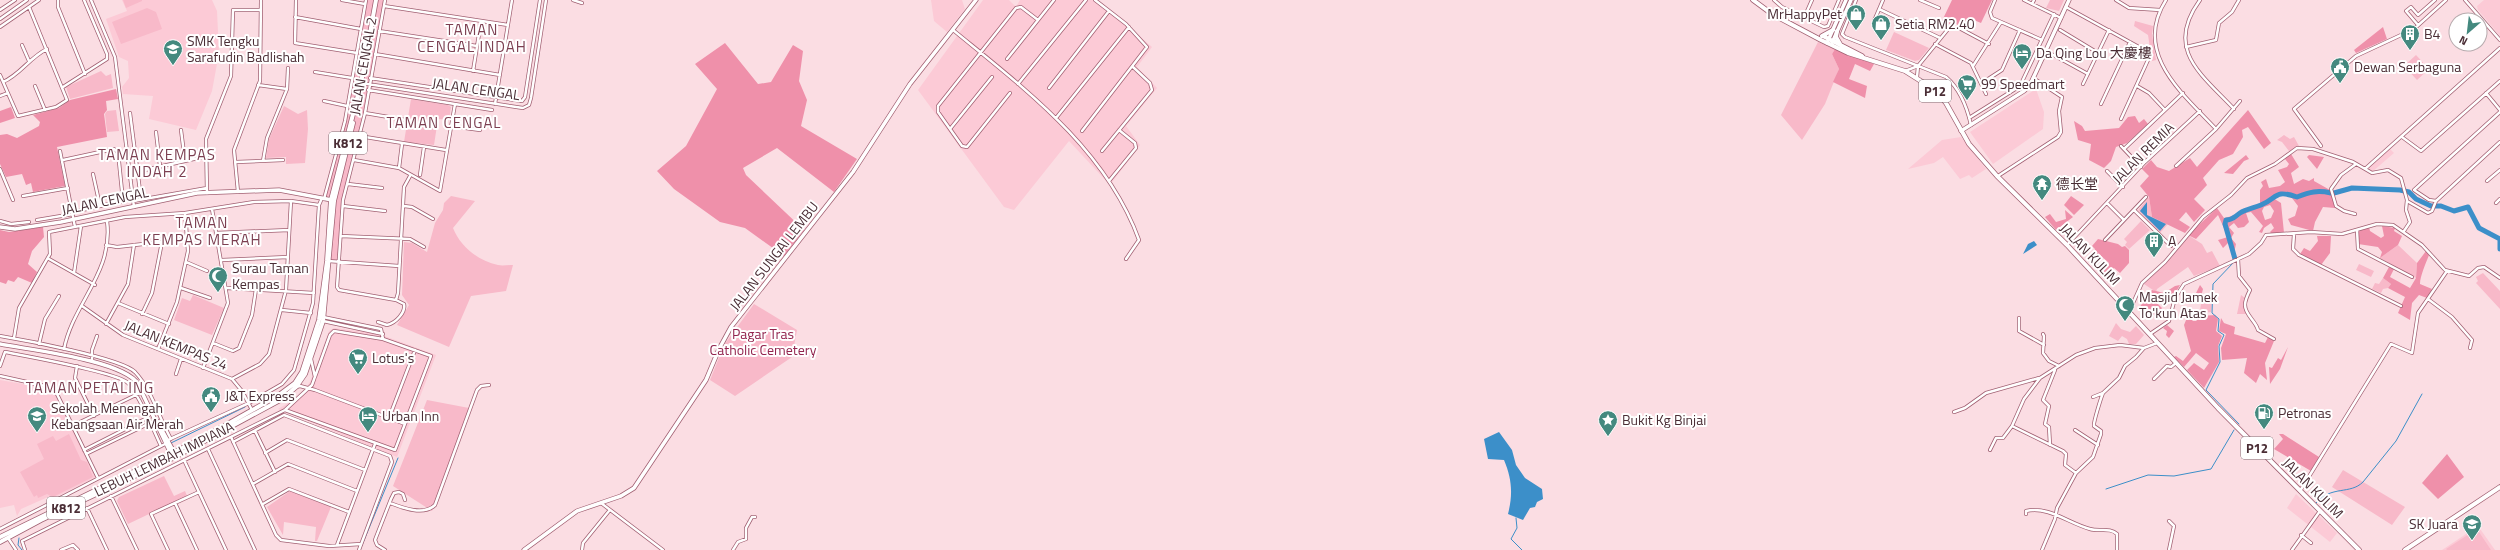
<svg xmlns="http://www.w3.org/2000/svg" width="2500" height="550" viewBox="0 0 2500 550" font-family="'Titillium Web','Noto Sans SC',sans-serif">
<style>
.built{fill:#fccad6}
.green{fill:#f8b9c9}
.forest{fill:#ef90aa;fill-rule:evenodd}
.water{fill:#3c8fc9}
.lines{fill:none;stroke-linecap:round;stroke-linejoin:round}
.stream{stroke:#3c8fc9;stroke-width:1}
.river{stroke:#3c8fc9;stroke-width:5}
.street-casing{stroke:#a16072;stroke-width:4}
.secondary-casing{stroke:#a16072;stroke-width:5}
.primary-casing{stroke:#a16072;stroke-width:5.5}
.street{stroke:#fff;stroke-width:2.5}
.secondary{stroke:#fff;stroke-width:3.5}
.primary{stroke:#fff;stroke-width:4}
.labels{text-anchor:middle;stroke-width:4;stroke-linejoin:round;paint-order:stroke}
.shield{fill:#fff;stroke:#806c72;stroke-width:1}
.shield-label{font-size:13px;font-weight:bold;fill:#4a2d35}
.poi-label{font-size:14px;fill:#4a2d35;stroke:#fff;text-anchor:start}
.street-label{font-size:14px;fill:#4a2d35;stroke:#fff}
.park-label{font-size:14px;fill:#92244e;stroke:#fff}
.neighbourhood-label{font-size:15px;letter-spacing:1px;fill:#7c3f51;stroke:#fff}
</style>
<rect width="100%" height="100%" fill="#fbdde3"/>
<path class="built" d="M 122,0 L 212,0 L 217,11 L 219,53 L 212,91 L 196,130 L 149,119 L 153,96 L 123,94 L 122,87 L 129,78 L 128,61 L 119,57 L 106,19 L 127,11 Z
M 931,0 L 962,0 L 965,9 L 947,32 L 934,21 Z
M 983,0 L 1009,0 L 1016,7 L 1020,0 L 1098,0 L 1152,47 L 1137,67 L 1157,88 L 1126,126 L 1140,145 L 1110,185 L 1069,141 L 1014,210 L 1004,207 L 918,90 Z
M 2484,0 L 2500,0 L 2500,36 L 2478,10 L 2477,6 Z
M 2036,89 L 2044,112 L 2043,129 L 1993,164 L 1970,132 Z
M 1961,137 L 1986,169 L 1972,178 L 1969,175 L 1960,179 L 1943,157 L 1934,163 L 1908,169 L 1942,140 Z
M 2390,149 L 2394,153 L 2372,172 L 2368,169 Z
M 334,328 L 379,334 L 436,355 L 397,457 L 278,409 L 297,398 L 310,382 L 329,331 Z
M 0,380 L 52,389 L 96,477 L 54,498 L 48,497 L 21,509 L 17,516 L 14,505 L 0,508 Z
M 2296,494 L 2337,533 L 2330,542 L 2287,508 Z
M 2478,526 L 2495,550 L 2442,550 Z"/>
<path class="green" d="M 123,0 L 142,0 L 142,1 L 126,8 Z
M 366,0 L 385,0 L 365,113 L 343,200 L 339,262 L 330,261 L 334,201 L 359,99 L 331,200 L 324,199 L 345,121 Z
M 2050,0 L 2064,0 L 2059,11 L 2046,8 Z
M 147,8 L 156,12 L 162,29 L 121,44 L 112,22 Z
M 2135,21 L 2153,26 L 2152,34 L 2156,60 L 2152,61 L 2148,35 L 2134,26 Z
M 1894,32 L 1929,48 L 1919,60 L 1915,61 L 1886,50 Z
M 1818,42 L 1835,49 L 1832,54 L 1839,69 L 1825,104 L 1802,140 L 1781,115 Z
M 2416,55 L 2429,69 L 2417,80 L 2404,66 Z
M 101,71 L 106,76 L 111,74 L 113,88 L 70,99 L 66,87 Z
M 411,99 L 448,105 L 451,107 L 449,120 L 438,119 L 434,145 L 404,142 Z
M 284,106 L 298,114 L 307,110 L 308,129 L 305,163 L 286,164 L 286,157 L 266,158 L 269,139 Z
M 116,110 L 119,131 L 107,132 L 105,114 L 107,111 Z
M 2284,135 L 2290,139 L 2294,137 L 2299,146 L 2289,151 L 2282,142 L 2277,140 Z
M 451,196 L 475,201 L 453,228 C 460,246 478,261 498,265 C 502,266 508,265 513,265 L 506,291 L 471,296 L 449,347 L 397,325 L 409,305 L 402,295 L 404,242 L 412,243 L 427,252 L 435,223 L 443,210 L 444,203 Z
M 2149,197 L 2152,217 L 2168,224 L 2160,233 L 2138,210 Z
M 2141,221 L 2150,230 L 2129,249 L 2125,245 L 2127,242 L 2124,239 Z
M 2188,235 L 2202,244 L 2207,253 L 2212,251 L 2220,266 L 2194,276 L 2188,267 L 2157,289 L 2156,292 L 2144,284 L 2165,264 Z
M 2398,245 L 2417,263 L 2416,278 L 2380,258 Z
M 2359,264 L 2374,271 L 2371,277 L 2356,270 Z
M 2483,273 L 2500,291 L 2500,309 L 2476,283 L 2478,281 L 2476,277 Z
M 2383,278 L 2391,284 L 2388,288 L 2383,289 L 2381,293 L 2372,289 L 2375,283 L 2379,284 Z
M 193,295 L 224,308 L 212,335 L 174,320 L 182,298 L 190,301 Z
M 2241,295 L 2245,298 L 2243,304 L 2247,314 L 2237,314 Z
M 2202,298 L 2212,301 L 2211,312 L 2204,313 L 2200,310 Z
M 754,304 L 797,330 L 792,357 L 735,396 L 710,380 L 724,345 Z
M 2116,323 L 2121,329 L 2130,332 L 2136,326 L 2144,335 L 2136,344 L 2129,344 L 2127,339 L 2122,336 L 2118,341 L 2109,336 Z
M 427,400 L 469,408 L 432,511 L 393,486 Z
M 69,434 L 81,460 L 87,462 L 93,477 L 53,497 L 47,494 L 38,498 L 37,495 L 34,497 L 20,472 L 44,459 L 37,444 L 53,436 L 56,441 Z
M 2343,470 L 2405,507 L 2392,525 L 2332,487 Z
M 164,476 L 174,496 L 185,491 L 187,496 L 128,524 L 117,501 L 119,497 Z
M 290,491 L 331,507 L 317,541 L 315,541 L 316,527 L 284,522 L 283,535 L 267,507 Z
M 2477,529 L 2491,550 L 2447,550 L 2446,549 Z"/>
<path class="forest" d="M 1952,0 L 1992,0 L 1981,23 L 1969,18 L 1959,26 L 1952,20 L 1948,26 L 1941,23 Z
M 2383,27 L 2387,39 L 2356,53 L 2354,50 Z
M 725,43 L 758,84 L 771,82 L 793,45 L 803,51 L 799,81 L 807,100 L 801,126 L 857,159 L 834,192 L 777,148 L 743,168 L 746,175 L 804,230 L 784,256 L 745,228 L 720,222 L 674,189 L 657,171 L 686,146 L 717,89 L 695,64 Z
M 1835,49 L 1874,64 L 1870,71 L 1855,64 L 1849,79 L 1867,86 L 1865,98 L 1833,82 L 1839,69 L 1832,54 Z
M 116,89 L 118,99 L 106,101 L 107,110 L 104,114 L 107,137 L 57,147 L 65,186 L 33,192 L 31,183 L 26,185 L 22,174 L 6,177 L 0,164 L 0,135 L 7,134 L 17,138 L 39,126 L 40,122 L 33,115 L 59,108 L 70,100 Z
M 11,107 L 15,118 L 0,123 L 0,111 Z
M 2248,110 L 2271,143 L 2264,149 L 2248,127 L 2242,130 L 2243,137 L 2233,154 L 2219,160 L 2203,178 L 2207,185 L 2194,199 L 2205,210 L 2194,222 L 2186,212 L 2179,220 L 2190,227 L 2185,233 L 2152,217 L 2149,197 L 2140,186 L 2149,176 L 2142,169 L 2151,160 L 2157,167 L 2169,171 L 2190,158 L 2197,167 Z
M 2135,116 L 2139,123 L 2144,119 L 2148,124 L 2127,143 L 2116,147 L 2111,161 L 2104,168 L 2089,160 L 2091,144 L 2078,140 L 2074,121 L 2082,126 L 2085,131 L 2119,128 L 2128,117 Z
M 2291,154 L 2299,167 L 2291,173 L 2294,184 L 2303,179 L 2309,181 L 2314,178 L 2314,181 L 2330,190 L 2335,208 L 2323,207 L 2315,222 L 2313,231 L 2291,225 L 2288,219 L 2295,216 L 2298,206 L 2289,194 L 2273,198 L 2281,203 L 2284,233 L 2272,234 L 2270,232 L 2274,228 L 2271,223 L 2264,228 L 2262,233 L 2259,232 L 2263,226 L 2251,212 L 2246,213 L 2249,222 L 2244,227 L 2238,228 L 2234,223 L 2229,227 L 2234,233 L 2231,238 L 2236,244 L 2234,253 L 2228,243 L 2223,248 L 2218,240 L 2228,237 L 2218,215 L 2196,239 L 2188,235 L 2217,208 L 2224,218 C 2232,217 2250,208 2260,204 L 2260,190 L 2263,186 L 2261,182 L 2266,179 L 2269,188 L 2280,186 L 2285,182 L 2278,170 L 2287,167 L 2289,164 L 2285,159 ZM 2270,205 L 2274,211 L 2271,218 L 2265,220 L 2262,211 L 2264,207 Z
M 2246,155 L 2249,159 L 2244,161 L 2233,174 L 2224,173 Z
M 2309,155 L 2324,157 L 2317,169 L 2307,157 Z
M 2071,196 L 2084,205 L 2074,215 L 2064,205 Z
M 2065,210 L 2073,217 L 2056,230 L 2045,217 L 2050,214 L 2056,222 L 2066,219 Z
M 2382,226 L 2395,228 L 2394,231 L 2402,236 L 2398,245 L 2380,258 L 2382,252 L 2378,247 L 2358,244 L 2358,231 L 2369,227 L 2370,231 L 2381,238 L 2384,236 Z
M 43,227 L 44,237 L 32,251 L 28,264 L 37,272 L 32,283 L 18,277 L 14,282 L 8,280 L 6,284 L 0,282 L 0,230 L 9,232 Z
M 2317,236 L 2331,236 L 2330,253 L 2321,265 L 2300,254 L 2304,248 L 2310,251 L 2318,241 Z
M 2098,239 L 2118,244 L 2122,247 L 2125,246 L 2129,250 L 2129,263 L 2120,273 L 2114,268 L 2109,273 L 2102,272 L 2109,263 L 2100,255 L 2091,258 L 2095,249 L 2092,246 Z
M 2426,251 L 2429,255 C 2426,263 2420,276 2420,284 L 2432,289 L 2427,298 L 2419,295 L 2412,303 L 2410,320 L 2398,313 L 2405,297 L 2388,288 L 2391,284 L 2383,278 L 2389,267 L 2394,269 L 2390,277 L 2410,288 L 2416,278 L 2417,263 Z
M 2180,285 L 2172,299 L 2161,297 L 2157,303 L 2162,308 L 2156,316 L 2146,312 L 2144,314 L 2139,308 L 2152,290 L 2164,293 L 2175,286 Z
M 2200,285 L 2203,289 L 2200,301 L 2193,299 Z
M 2191,308 L 2195,311 L 2190,318 L 2193,321 L 2196,321 L 2201,316 L 2215,315 L 2218,319 L 2216,331 L 2222,336 L 2218,346 L 2219,362 L 2204,388 L 2187,370 L 2194,363 L 2204,370 L 2209,363 L 2196,353 L 2184,367 L 2174,357 L 2176,356 L 2183,361 L 2191,351 L 2184,325 Z
M 2221,318 L 2224,323 L 2235,327 L 2234,334 L 2265,343 L 2268,337 L 2274,341 L 2265,363 L 2267,380 L 2260,374 L 2256,383 L 2244,373 L 2247,358 L 2222,360 L 2221,348 L 2226,334 L 2219,331 Z
M 2167,325 L 2174,331 L 2169,338 L 2166,335 L 2167,331 L 2163,328 Z
M 2288,347 L 2280,369 L 2270,384 L 2269,367 L 2272,368 L 2278,358 L 2281,360 Z
M 2279,434 L 2283,434 L 2319,457 L 2311,471 L 2274,449 L 2283,439 Z
M 2447,454 L 2464,477 L 2438,499 L 2422,483 Z"/>
<path class="water" d="M 2147,202 L 2147,215 L 2166,224 L 2160,231 L 2140,211 Z
M 2034,241 L 2037,245 L 2023,254 L 2028,244 Z
M 1499,432 L 1512,450 L 1516,465 L 1525,478 L 1542,489 L 1543,499 L 1537,502 L 1535,507 L 1530,508 L 1523,520 L 1508,514 C 1513,494 1512,479 1504,460 L 1488,459 L 1484,439 Z"/>
<g class="lines">
<path class="stream" d="M 2234,262 L 2213,284 L 2212,313 L 2219,319 L 2218,331 L 2224,335 L 2219,346 L 2220,362 L 2206,390 L 2239,424
M 171,443 L 245,407
M 2106,489 L 2148,475 L 2174,476 L 2211,469 L 2234,430
M 2316,503 C 2331,485 2350,495 2363,482 L 2396,441 L 2422,394
M 1516,518 L 1517,528 L 1511,539 L 1522,550
M 19,538 L 18,545 L 22,550
M 360,550 L 398,458"/>
<path class="river" d="M 2334,193 L 2352,188 L 2400,190 L 2409,192 L 2416,199 L 2431,206 L 2441,206 L 2454,211 L 2468,207 L 2479,228 L 2500,239 L 2500,249
M 2235,259 L 2225,224 L 2226,220 C 2233,220 2234,217 2240,213 C 2246,209 2254,208 2261,205 C 2278,198 2274,189 2297,197 C 2310,192 2317,190 2331,193"/>
<defs>
<path id="street" d="M 58,0 L 58,7 L 85,74
M 91,0 L 115,57 L 134,207
M 296,0 L 295,43 L 357,53
M 342,0 L 365,4
M 573,0 L 582,3
M 1774,0 L 1782,7 L 1824,27 L 1828,26 L 1839,0
M 1856,0 L 1842,34 L 1845,37 L 1946,77 C 1960,89 1967,107 1971,125
M 1920,0 L 1939,8
M 1995,0 L 1990,12 L 1992,18 L 2042,40
M 2024,0 L 2061,18
M 2116,0 L 2129,8 L 2160,10
M 2166,0 C 2132,53 2183,94 2216,129
M 2200,0 C 2164,49 2201,74 2234,109
M 2465,0 L 2500,40
M 2032,4 L 2034,0
M 384,6 L 508,25
M 2066,7 L 2148,52 L 2148,60 L 2121,119
M 1879,9 L 1940,38
M 0,10 L 15,0
M 295,17 L 361,29
M 1804,18 L 1812,0
M 0,19 L 27,0
M 1874,21 L 1883,0
M 2418,25 L 2406,11 L 2411,7 L 2418,15 L 2435,0
M 0,27 L 39,0
M 1959,28 L 1989,44
M 953,30 C 1025,89 1106,149 1139,240 L 1126,259
M 2060,30 L 2098,53
M 379,31 L 477,46
M 1935,44 L 1971,63 L 1986,94
M 22,45 L 29,61
M 2186,47 L 2216,40 L 2219,23 L 2232,12 L 2239,0
M 2046,51 L 2088,74
M 375,54 L 500,75
M 1007,59 L 1054,0
M 1973,66 L 2001,22
M 473,71 L 481,22
M 1905,71 L 1918,66
M 315,72 L 352,78
M 0,75 L 18,116 L 56,107 L 67,100 L 29,7
M 1917,77 L 1918,66 L 1949,28
M 370,78 L 522,101 L 525,97 L 540,0
M 3,82 C 20,75 30,57 47,49
M 361,83 L 523,108 L 529,105 L 531,98 L 546,0
M 1982,83 L 2002,70 L 2020,30
M 1018,84 L 1086,0
M 2083,84 L 2109,30
M 258,85 L 287,89
M 35,86 L 45,110
M 2137,86 L 2149,93 L 2165,110
M 63,87 L 107,59 L 107,54 L 84,0
M 1049,88 L 1109,11
M 368,90 L 492,110
M 1010,93 L 967,147 L 962,146 L 938,112 L 938,106 L 1016,8 L 1021,7 L 1038,20
M 2486,93 L 2500,110
M 0,96 L 8,93
M 324,101 L 347,106
M 495,104 L 512,0
M 2101,104 L 2130,42
M 2500,112 L 2414,190 L 2429,200 L 2436,201 L 2500,142
M 130,113 L 141,199
M 365,113 L 406,120
M 1056,118 L 1129,27
M 1969,118 L 2020,86 L 2054,14
M 451,126 L 480,130
M 950,129 L 992,77
M 181,130 L 185,161
M 1082,131 L 1147,47 L 1126,24 L 1095,0
M 156,132 L 160,166
M 359,136 L 446,150
M 2402,137 L 2421,151 L 2500,81
M 2121,146 L 2141,167
M 2321,146 L 2294,109 L 2356,56 L 2414,29 L 2446,0
M 2124,149 L 2183,93
M 60,151 L 75,227
M 1102,151 L 1152,90 L 1150,83 L 1133,67
M 63,160 L 114,149 L 118,152 L 123,201 L 73,212
M 354,160 L 399,168 L 440,191 L 455,104
M 263,161 L 267,138 L 287,89 L 288,68
M 236,162 L 283,160
M 2176,166 L 2216,129 L 2240,101
M 399,168 L 402,144
M 0,169 L 13,200
M 2365,169 L 2500,48
M 2107,171 L 2123,187
M 136,172 L 207,156
M 93,174 L 100,206
M 420,175 L 424,147
M 1998,176 L 2058,137 L 2061,132 L 2059,111 L 2062,97 L 2033,78
M 1109,181 L 1136,148 L 1135,143 L 1119,130
M 2487,181 L 2500,170
M 348,184 L 382,188
M 238,192 L 234,150 L 260,81 L 261,0
M 207,193 L 206,139 L 231,76 L 233,10 L 261,10
M 23,196 L 68,188
M 324,199 L 345,121 L 366,0
M 133,201 L 207,188
M 2407,201 L 2428,213 L 2432,211 L 2436,201
M 2107,203 L 2124,220
M 2496,203 L 2500,199
M 343,206 L 385,211
M 404,206 L 412,207 L 433,219
M 2134,210 L 2171,246
M 2355,214 L 2344,211 L 2336,206 L 2331,189 L 2341,175 L 2356,164
M 37,220 L 73,214
M 0,221 L 11,224 L 29,222
M 2357,230 L 2358,249 L 2412,277
M 216,233 L 289,230
M 2294,234 L 2293,249 L 2299,255 L 2401,306
M 341,236 L 410,239 L 424,247
M 2105,240 L 2146,197
M 106,245 L 117,247 L 187,239
M 2067,245 L 2145,162 L 2200,111
M 49,259 L 95,285
M 2238,259 L 2239,276 L 2250,290 C 2248,294 2245,300 2245,305 C 2245,315 2256,321 2258,330 L 2274,339
M 222,260 L 288,257
M 328,261 L 399,266
M 186,262 L 207,271
M 74,273 L 81,226
M 181,288 L 210,298
M 227,288 L 314,293
M 2428,299 L 2452,317 L 2472,340 L 2470,348
M 396,300 L 398,293 L 404,187 L 410,176
M 118,303 L 169,324
M 82,306 L 123,335 L 232,379 L 242,391 L 252,410
M 282,310 L 311,313
M 2129,312 L 2142,283 L 2165,262 L 2203,217 L 2231,195 L 2247,178 L 2275,164 L 2297,148 L 2313,149 L 2353,162 L 2372,173 L 2388,170 L 2401,178 L 2407,200 L 2406,210 L 2410,222 L 2404,231
M 142,314 L 152,293 L 162,242
M 323,317 L 381,329 L 383,339
M 2019,318 L 2019,331 L 2044,345
M 323,321 L 383,334
M 378,322 L 387,325 C 396,323 406,312 404,304 L 396,300 L 339,290 L 337,287 L 343,200 L 365,113 L 385,0
M 106,324 L 128,284 L 134,245
M 2043,334 L 2044,336 L 2043,353 L 2049,361 L 2059,366
M 2150,334 L 2169,321 L 2175,298 L 2184,284 L 2249,254 L 2261,243 L 2266,235 L 2311,232 L 2342,234 L 2377,224 L 2393,225 L 2422,245 L 2445,270 L 2469,276 L 2478,268 L 2484,267 L 2500,278
M 0,336 C 24,340 121,358 135,372 C 152,390 159,418 171,439
M 14,338 L 19,308 L 50,254 L 49,232 L 125,217 L 185,213 L 254,202 L 291,201 L 319,205
M 213,343 L 233,351 L 239,348 L 252,315 L 256,289
M 39,344 L 45,319 L 59,296
M 64,349 C 73,303 114,272 107,221
M 158,349 L 177,302 L 188,251 L 185,213
M 311,359 L 315,377
M 92,361 L 92,350 L 97,336
M 0,366 L 5,352 C 25,356 117,372 128,383 C 140,396 153,429 161,446
M 77,366 L 75,378 L 94,416
M 203,368 L 228,303 L 212,209
M 176,374 L 181,359
M 0,376 L 54,388 L 98,478
M 232,379 L 260,364 L 269,354 L 286,290 L 291,201
M 2154,379 L 2167,366 L 2171,367 L 2176,363
M 296,387 L 300,386 L 315,390 L 405,424
M 2093,397 L 2103,393 L 2119,378 L 2125,366 L 2136,357 L 2144,348
M 1954,412 L 1965,408 L 1986,393 L 2039,378
M 389,418 L 415,350
M 72,426 L 142,392
M 2075,430 L 2098,445
M 255,431 L 275,472
M 231,437 L 276,535 L 281,540 L 329,546 L 361,544
M 168,440 L 249,403 L 282,384 L 294,370 L 313,303 L 319,205 L 322,198
M 233,442 L 284,415 L 390,456 L 392,462 L 359,550
M 2050,445 L 2049,427 L 2045,424 L 2049,406 L 2043,400 L 2055,370
M 208,449 L 255,550
M 84,450 L 147,418
M 1990,450 L 1996,438 L 2003,438 L 2012,426
M 265,453 L 287,440 L 365,470
M 86,454 L 150,423
M 184,460 L 226,550
M 2076,473 L 2065,465 L 2066,454 L 2063,451 L 2012,426 L 2024,399 L 2040,378 L 2076,355 L 2095,348 L 2120,345 L 2144,348 L 2157,343
M 253,484 L 288,464 L 357,491
M 2300,491 L 2391,344 L 2412,353 L 2418,313 L 2447,271
M 111,496 L 137,550
M 175,503 L 197,550
M 390,503 C 403,508 424,516 435,505 L 477,390 L 481,386 L 489,385
M 601,503 L 663,550
M 263,504 L 289,489 L 349,512
M 87,508 L 107,550
M 2026,514 L 2026,511 C 2049,506 2068,523 2090,529 C 2099,532 2110,527 2117,534 L 2117,550
M 0,529 L 165,444
M 2301,535 L 2311,543
M 8,538 L 16,550
M 337,545 L 375,444
M 25,550 L 22,541 L 285,410 L 312,385 L 330,335 L 334,331 L 383,339 L 431,356 L 395,450 L 285,410
M 61,550 L 73,545 L 78,550
M 168,550 L 151,514 L 199,492
M 385,550 L 377,545 L 375,540 L 391,499 L 394,493 L 399,492 L 403,494 L 405,500
M 582,550 L 583,543 L 609,511
M 733,550 L 738,542 L 746,539 L 746,528 L 752,517 L 755,517
M 2042,550 L 2055,519 L 2057,508 L 2076,473 L 2093,457 L 2101,434 L 2101,431 L 2094,426 C 2093,423 2101,398 2103,393
M 2169,550 L 2174,526 L 2169,521
M 2292,550 L 2320,511"/>
<path id="secondary" d="M 1827,43 L 1846,0
M 1832,43 L 1851,0
M 1961,131 L 2024,91 L 2030,85 L 2069,0
M 0,227 L 15,229 L 61,222 L 197,193 L 279,190 L 332,200
M 0,344 C 30,350 123,360 138,384 L 172,456
M 157,421 L 175,454
M 524,550 L 577,511 L 621,496 L 634,488 L 706,380 L 719,349 L 731,327 L 853,172 L 910,84 L 976,0"/>
<path id="primary" d="M 1753,0 L 1772,14 L 1821,40 L 1848,53 L 1905,71 L 1935,90 L 1946,103 L 1969,144 L 1997,176 L 2067,245 L 2218,408 L 2359,550
M 1837,31 L 1836,37 L 1840,44
M 1822,36 L 1833,30
M 1823,36 L 1862,56
M 0,537 L 201,439 L 279,395 L 295,383 L 302,372 L 319,320 L 327,261 L 331,200 L 361,83 L 376,0
M 0,542 L 41,520 L 173,458 L 282,399 L 296,387 L 305,374 L 323,321 L 334,201 L 353,123
M 2405,550 L 2500,487"/>
</defs>
<use href="#street" class="street-casing"/>
<use href="#secondary" class="secondary-casing"/>
<use href="#primary" class="primary-casing"/>
<use href="#street" class="street"/>
<use href="#secondary" class="secondary"/>
<use href="#primary" class="primary"/>
</g>
<defs>
<symbol id="shop-pin" viewBox="-11 -11 22 30"><path d="M0 17L-7.5 6A9.5 9.5 0 1 1 7.5 6Z" fill="#44897f" stroke="#fff"/><path d="M-5-2.5h2.3a2.7 3.5 0 0 1 5.4 0H5L5.5 6h-11ZM-1.5-2.5h3a1.5 2.3 0 0 0-3 0Z" fill="#fff"/></symbol>
<symbol id="building-pin" viewBox="-11 -11 22 30"><path d="M0 17L-7.5 6A9.5 9.5 0 1 1 7.5 6Z" fill="#44897f" stroke="#fff"/><path d="M-4-6H4V6H1V3H-1V6H-4ZM-2.5-4.3h1.7v1.8h-1.7ZM.8-4.3h1.7v1.8H.8ZM-2.5-1h1.7V.8h-1.7ZM.8-1h1.7V.8H.8Z" fill="#fff"/></symbol>
<symbol id="school-pin" viewBox="-11 -11 22 30"><path d="M0 17L-7.5 6A9.5 9.5 0 1 1 7.5 6Z" fill="#44897f" stroke="#fff"/><path d="M0-5L7-2L0 1L-7-2ZM-4 1L0 2.5L4 1V4Q0 6-4 4Z" fill="#fff"/></symbol>
<symbol id="hotel-pin" viewBox="-11 -11 22 30"><path d="M0 17L-7.5 6A9.5 9.5 0 1 1 7.5 6Z" fill="#44897f" stroke="#fff"/><path d="M-6-4.5h1.5V1H6V5H4.5V3h-9V5H-6ZM-4 0a1.8 1.8 0 1 1 3.6 0ZM.5 0V-2.5h3Q6-2.5 6 0Z" fill="#fff"/></symbol>
<symbol id="civic-pin" viewBox="-11 -11 22 30"><path d="M0 17L-7.5 6A9.5 9.5 0 1 1 7.5 6Z" fill="#44897f" stroke="#fff"/><path d="M-.6-6.5H3V-4.5H.6V-3L4-1V1h2V6H-6V1h2V-1L-.6-3ZM-1.2 2.5V6h2.4V2.5Z" fill="#fff"/></symbol>
<symbol id="supermarket-pin" viewBox="-11 -11 22 30"><path d="M0 17L-7.5 6A9.5 9.5 0 1 1 7.5 6Z" fill="#44897f" stroke="#fff"/><path d="M-6-5.5h2.5l.6 2H6L4.5 2H-2.5L-4.4-4H-6ZM-1.5 3.2a1.3 1.3 0 1 0 .1 0ZM3 3.2a1.3 1.3 0 1 0 .1 0Z" fill="#fff"/></symbol>
<symbol id="temple-pin" viewBox="-11 -11 22 30"><path d="M0 17L-7.5 6A9.5 9.5 0 1 1 7.5 6Z" fill="#44897f" stroke="#fff"/><path d="M0-6L5-2H3V0L6.5 2.5H4V6H1.5V3h-3V6H-4V2.5H-6.5L-3 0V-2H-5Z" fill="#fff"/></symbol>
<symbol id="mosque-pin" viewBox="-11 -11 22 30"><path d="M0 17L-7.5 6A9.5 9.5 0 1 1 7.5 6Z" fill="#44897f" stroke="#fff"/><path d="M3.5-4.9A6 6 0 1 0 3.5 4.9A5 5 0 1 1 3.5-4.9Z" fill="#fff"/></symbol>
<symbol id="fuel-pin" viewBox="-11 -11 22 30"><path d="M0 17L-7.5 6A9.5 9.5 0 1 1 7.5 6Z" fill="#44897f" stroke="#fff"/><path d="M-5.5-6h7V0h2V4h1.3V-2.5L3-4.5l.8-.8L6-3V5H2.5V1h-1V6h-7ZM-4.2-4.7v3.2H.2V-4.7Z" fill="#fff"/></symbol>
<symbol id="sight-pin" viewBox="-11 -11 22 30"><path d="M0 17L-7.5 6A9.5 9.5 0 1 1 7.5 6Z" fill="#44897f" stroke="#fff"/><path d="M0-6L1.8-2.2L6-1.7L2.9 1.2L3.7 5.4L0 3.3L-3.7 5.4L-2.9 1.2L-6-1.7L-1.8-2.2Z" fill="#fff"/></symbol>
</defs>
<g fill-rule="evenodd">
<use href="#shop-pin" x="1845" y="3" width="22" height="30"/>
<use href="#shop-pin" x="1870" y="13" width="22" height="30"/>
<use href="#building-pin" x="2399" y="23" width="22" height="30"/>
<use href="#school-pin" x="162" y="38" width="22" height="30"/>
<use href="#hotel-pin" x="2011" y="42" width="22" height="30"/>
<use href="#civic-pin" x="2329" y="56" width="22" height="30"/>
<use href="#supermarket-pin" x="1956" y="73" width="22" height="30"/>
<use href="#temple-pin" x="2031" y="173" width="22" height="30"/>
<use href="#building-pin" x="2143" y="230" width="22" height="30"/>
<use href="#mosque-pin" x="207" y="265" width="22" height="30"/>
<use href="#mosque-pin" x="2114" y="294" width="22" height="30"/>
<use href="#supermarket-pin" x="347" y="347" width="22" height="30"/>
<use href="#civic-pin" x="200" y="385" width="22" height="30"/>
<use href="#fuel-pin" x="2253" y="402" width="22" height="30"/>
<use href="#school-pin" x="26" y="405" width="22" height="30"/>
<use href="#hotel-pin" x="357" y="405" width="22" height="30"/>
<use href="#sight-pin" x="1597" y="409" width="22" height="30"/>
<use href="#school-pin" x="2461" y="513" width="22" height="30"/>
</g>
<g class="labels">
<g class="shield">
<rect x="1919" y="80" width="32" height="22" rx="3"/>
<rect x="329" y="132" width="38" height="22" rx="3"/>
<rect x="2241" y="437" width="32" height="22" rx="3"/>
<rect x="47" y="497" width="38" height="22" rx="3"/>
</g>
<g class="shield-label">
<text x="1935" y="96">P12</text>
<text x="348" y="148">K812</text>
<text x="2257" y="453">P12</text>
<text x="66" y="513">K812</text>
</g>
<g class="poi-label">
<text x="1842" y="19" text-anchor="end">MrHappyPet</text>
<text x="1895" y="29">Setia RM2.40</text>
<text x="2424" y="39">B4</text>
<text x="187" y="46">SMK Tengku<tspan x="187" dy="16">Sarafudin Badlishah</tspan></text>
<text x="2036" y="58">Da Qing Lou 大慶樓</text>
<text x="2354" y="72">Dewan Serbaguna</text>
<text x="1981" y="89">99 Speedmart</text>
<text x="2056" y="189">德长堂</text>
<text x="2168" y="246">A</text>
<text x="232" y="273">Surau Taman<tspan x="232" dy="16">Kempas</tspan></text>
<text x="2139" y="302">Masjid Jamek<tspan x="2139" dy="16">To'kun Atas</tspan></text>
<text x="372" y="363">Lotus's</text>
<text x="225" y="401">J&amp;T Express</text>
<text x="51" y="413">Sekolah Menengah<tspan x="51" dy="16">Kebangsaan Air Merah</tspan></text>
<text x="2278" y="418">Petronas</text>
<text x="382" y="421">Urban Inn</text>
<text x="1622" y="425">Bukit Kg Binjai</text>
<text x="2458" y="529" text-anchor="end">SK Juara</text>
</g>
<g class="street-label">
<text transform="translate(363 66) rotate(-80)" y="5">JALAN CENGAL 2</text>
<text transform="translate(476 89) rotate(8)" y="5">JALAN CENGAL</text>
<text transform="translate(2143 153) rotate(-45)" y="5">JALAN REMIA</text>
<text transform="translate(105 201) rotate(-12)" y="5">JALAN CENGAL</text>
<text transform="translate(2090 254) rotate(46)" y="5">JALAN KULIM</text>
<text transform="translate(774 256) rotate(-52)" y="5">JALAN SUNGAI LEMBU</text>
<text transform="translate(176 345) rotate(22)" y="5">JALAN KEMPAS 24</text>
<text transform="translate(164 459) rotate(-26)" y="5">LEBUH LEMBAH IMPIANA</text>
<text transform="translate(2313 488) rotate(45)" y="5">JALAN KULIM</text>
</g>
<g class="park-label">
<text x="763" y="339">Pagar Tras<tspan x="763" dy="16">Catholic Cemetery</tspan></text>
</g>
<g class="neighbourhood-label">
<text x="472" y="35">TAMAN<tspan x="472" dy="17">CENGAL INDAH</tspan></text>
<text x="444" y="128">TAMAN CENGAL</text>
<text x="157" y="160">TAMAN KEMPAS<tspan x="157" dy="17">INDAH 2</tspan></text>
<text x="202" y="228">TAMAN<tspan x="202" dy="17">KEMPAS MERAH</tspan></text>
<text x="90" y="393">TAMAN PETALING</text>
</g>
</g>
<g transform="translate(2468 32) rotate(208)"><circle r="19" fill="#ffffff" stroke="#b7abae"/>
<path d="M0-3L7 15L0 10L-7 15Z" fill="#44897f"/>
<text y="-6" font-size="11" font-weight="bold" text-anchor="middle" fill="#4a2d35">N</text>
</g>
</svg>
